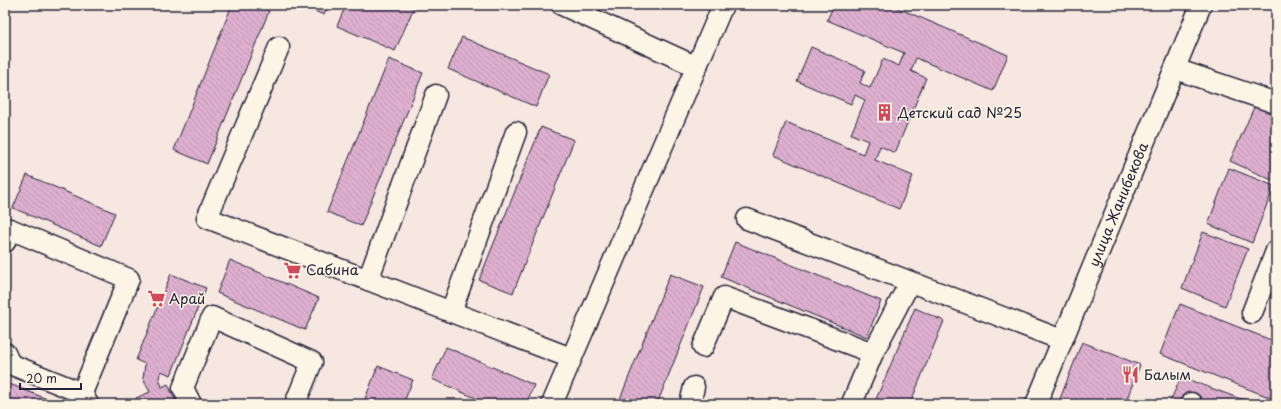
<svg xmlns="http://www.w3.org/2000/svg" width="1281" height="409" viewBox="0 0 1281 409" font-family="'Playpen Sans',sans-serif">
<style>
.building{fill:url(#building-back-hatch);stroke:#22223b}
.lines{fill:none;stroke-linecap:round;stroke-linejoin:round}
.minor-casing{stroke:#22223b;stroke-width:23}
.minor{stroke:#fcf5e5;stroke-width:20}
.labels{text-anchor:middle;stroke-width:3;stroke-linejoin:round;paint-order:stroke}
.poi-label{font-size:14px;fill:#22223b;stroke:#fcf5e5;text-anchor:start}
.street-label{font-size:14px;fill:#22223b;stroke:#fcf5e5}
</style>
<defs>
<pattern id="building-back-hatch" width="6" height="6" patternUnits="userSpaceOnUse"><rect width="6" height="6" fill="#deafcf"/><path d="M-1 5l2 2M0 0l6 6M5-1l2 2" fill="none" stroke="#be96b3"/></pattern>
</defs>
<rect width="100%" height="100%" fill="#f6e7e1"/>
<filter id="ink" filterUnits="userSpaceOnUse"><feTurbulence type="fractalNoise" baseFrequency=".025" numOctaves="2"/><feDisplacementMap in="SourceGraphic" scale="8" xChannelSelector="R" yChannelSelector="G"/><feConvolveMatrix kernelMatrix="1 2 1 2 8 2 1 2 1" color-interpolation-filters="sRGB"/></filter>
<g filter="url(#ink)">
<path class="building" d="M 232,5 L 253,5 L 269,11 L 207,164 L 174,150 Z
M 300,5 L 328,5 L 324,15 Z
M 346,5 L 415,5 L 395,51 L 337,26 Z
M 834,5 L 891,5 L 1008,55 L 993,91 L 916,58 L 911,71 L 926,78 L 895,153 L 880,146 L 875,160 L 913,176 L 899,209 L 773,155 L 786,122 L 863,154 L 868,141 L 851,134 L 865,100 L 855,95 L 851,104 L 797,81 L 811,47 L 865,70 L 860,83 L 870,88 L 883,59 L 899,66 L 904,53 L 827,20 Z
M 462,37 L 549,74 L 536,107 L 448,69 Z
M 389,59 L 423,73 L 361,226 L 327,212 Z
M 1255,105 L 1276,114 L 1276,182 L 1230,161 Z
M 541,127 L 574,140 L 513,293 L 479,280 Z
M 1229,168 L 1274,186 L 1252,243 L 1208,224 Z
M 27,175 L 115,213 L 101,246 L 13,208 Z
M 1203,232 L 1248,249 L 1225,306 L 1182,288 Z
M 735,242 L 881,301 L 867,337 L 721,277 Z
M 230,260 L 319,298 L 305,330 L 217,293 Z
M 171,274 L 206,288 L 171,375 L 161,371 L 159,378 L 162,387 L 168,384 L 177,404 L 138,404 L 136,398 L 150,392 L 143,379 L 145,364 L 136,360 Z
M 670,274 L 704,287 L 657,404 L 618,404 Z
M 1180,304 L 1276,342 L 1276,400 L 1160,354 Z
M 915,308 L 944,321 L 910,404 L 874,404 Z
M 1082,342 L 1140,365 L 1125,404 L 1058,404 Z
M 446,347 L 534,385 L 526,404 L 489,404 L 432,379 Z
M 378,366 L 413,380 L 403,404 L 363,404 Z
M 1181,377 L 1238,398 L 1271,404 L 1169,404 Z
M 5,382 L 59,404 L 5,404 Z"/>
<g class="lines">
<defs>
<g id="minor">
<path d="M 562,5 L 697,67"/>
<path d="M 279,47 L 207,218 L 571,358"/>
<path d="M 1175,69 L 1276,103"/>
<path d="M 747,219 L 1062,340"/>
<path d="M 5,242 L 10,229 L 129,279 L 82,393"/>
<path d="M 368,280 L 436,95"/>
<path d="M 451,312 L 516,132"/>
<path d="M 1252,313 L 1276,251"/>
<path d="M 703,347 L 724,297 L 873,353 L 910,282"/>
<path d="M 5,353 L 10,364 L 82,393 L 88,404"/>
<path d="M 852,403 L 873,353"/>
<path d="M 1191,403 L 1192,404"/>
<path d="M 191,404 L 183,388 L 212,317 L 312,362 L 295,404"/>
<path d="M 552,404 L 723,5"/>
<path d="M 690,404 L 694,387"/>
<path id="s1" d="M 1036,404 L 1201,5"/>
</g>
</defs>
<use href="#minor" class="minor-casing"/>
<use href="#minor" class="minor"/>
</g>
</g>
<defs>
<symbol id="building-bare" viewBox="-9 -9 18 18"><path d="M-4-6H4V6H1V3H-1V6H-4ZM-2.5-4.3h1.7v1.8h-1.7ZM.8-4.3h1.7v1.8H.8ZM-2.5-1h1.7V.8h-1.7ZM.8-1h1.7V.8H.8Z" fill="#d1495b" stroke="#fcf5e5" stroke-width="2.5" paint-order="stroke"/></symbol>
<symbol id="supermarket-bare" viewBox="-9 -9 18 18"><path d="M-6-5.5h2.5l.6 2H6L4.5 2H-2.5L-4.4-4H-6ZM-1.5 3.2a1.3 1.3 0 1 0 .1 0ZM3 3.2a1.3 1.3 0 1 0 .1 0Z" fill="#d1495b" stroke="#fcf5e5" stroke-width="2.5" paint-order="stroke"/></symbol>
<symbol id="restaurant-bare" viewBox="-9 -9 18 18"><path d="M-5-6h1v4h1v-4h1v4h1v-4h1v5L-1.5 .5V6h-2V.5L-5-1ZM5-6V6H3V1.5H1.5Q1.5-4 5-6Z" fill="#d1495b" stroke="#fcf5e5" stroke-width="2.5" paint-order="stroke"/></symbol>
</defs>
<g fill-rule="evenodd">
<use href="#building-bare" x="872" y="100" width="25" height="25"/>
<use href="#supermarket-bare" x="280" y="258" width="25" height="25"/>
<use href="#supermarket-bare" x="144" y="286" width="25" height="25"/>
<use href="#restaurant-bare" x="1118" y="362" width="25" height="25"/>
</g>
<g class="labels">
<g class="poi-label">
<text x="898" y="118">Детский сад №25</text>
<text x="306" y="275">Сабина</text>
<text x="169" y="304">Арай</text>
<text x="1144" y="380">Балым</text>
</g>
<g class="street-label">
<text dy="5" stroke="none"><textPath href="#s1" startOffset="216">улица Жанибекова</textPath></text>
</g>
</g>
<rect width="1281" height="409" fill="none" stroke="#fcf5e5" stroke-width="20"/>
<rect x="10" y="10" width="1261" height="389" fill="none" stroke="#22223b" stroke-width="1.5" filter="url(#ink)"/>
<path d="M20 383v6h61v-6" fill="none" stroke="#22223b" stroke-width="2"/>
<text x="26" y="383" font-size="12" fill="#22223b" stroke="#fcf5e5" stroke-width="3" paint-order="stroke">20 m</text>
</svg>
